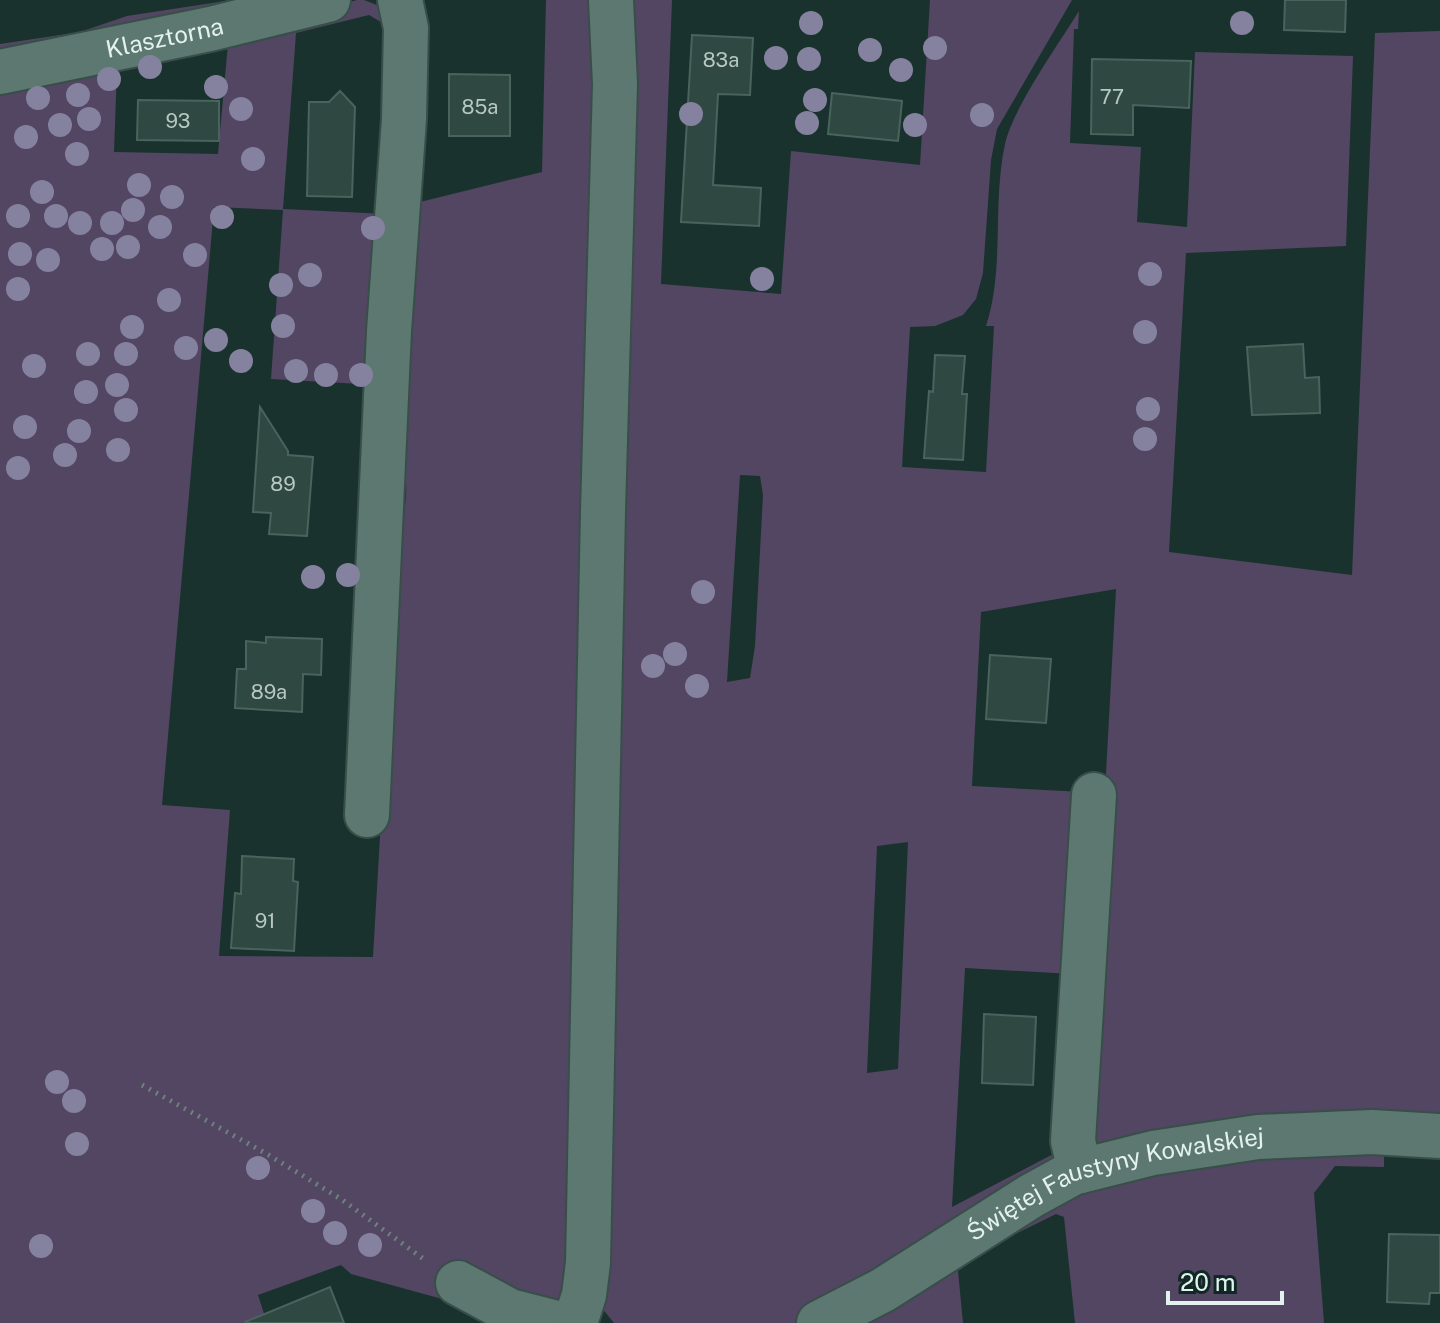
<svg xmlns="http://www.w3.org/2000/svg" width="1440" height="1323" viewBox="0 0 1440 1323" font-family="'Public Sans',sans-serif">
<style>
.green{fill:#534663;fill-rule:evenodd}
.building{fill:#2f4842;stroke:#49635d;stroke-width:2}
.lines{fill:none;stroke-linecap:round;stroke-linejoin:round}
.minor-casing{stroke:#384e49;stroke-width:48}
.path{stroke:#6d817d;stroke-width:5;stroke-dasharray:2 6;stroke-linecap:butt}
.minor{stroke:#5d7771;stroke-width:44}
.tree{fill:#8582a0}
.labels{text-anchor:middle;stroke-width:6;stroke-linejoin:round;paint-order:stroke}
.number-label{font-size:20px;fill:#b7c8c4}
.street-label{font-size:24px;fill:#e4f2ef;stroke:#102823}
</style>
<rect width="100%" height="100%" fill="#1a322d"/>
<path class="green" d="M 232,0 L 292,0 L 0,62 L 0,44 L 80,32 L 127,16 Z
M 357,0 L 364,0 L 382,7 L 391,28 L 369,15 L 296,33 L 283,209 L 386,214 L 378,385 L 271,379 L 283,210 L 214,207 L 162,805 L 230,810 L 219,956 L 373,957 L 398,528 C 409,506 407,481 403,457 L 416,203 L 542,172 L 546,0 L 599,0 L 582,1242 L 559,1303 L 446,1300 L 351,1274 L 341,1265 L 258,1295 L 267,1323 L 0,1323 L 0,81 L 117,69 L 114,152 L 218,154 L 228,44 L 296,17 Z
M 621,0 L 672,0 L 661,284 L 781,294 L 791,151 L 920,165 L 930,0 L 1072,0 L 997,129 L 991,160 L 983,273 L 976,299 L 963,315 L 935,326 L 910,327 L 902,467 L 986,472 L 994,326 L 986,326 C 1005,268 992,204 1005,144 C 1013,108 1058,45 1079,11 L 1078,29 L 1074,29 L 1070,143 L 1141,147 L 1137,222 L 1187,227 L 1195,52 L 1353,56 L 1346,246 L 1186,253 L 1169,552 L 1352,575 L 1375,33 L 1440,31 L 1440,1127 L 1093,1152 L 1105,792 L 1116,589 L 981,612 L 972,786 L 1083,792 L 1072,974 L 965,968 L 952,1207 L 1063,1149 L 1060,1166 L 830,1309 L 796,1323 L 614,1323 L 601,1307 ZM 740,475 L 760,476 L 763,495 L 755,646 L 750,678 L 727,682 ZM 908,842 L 898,1069 L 867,1073 L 877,846 Z
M 1384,1141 L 1384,1167 L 1335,1166 L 1314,1193 L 1324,1323 L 1075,1323 L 1064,1217 L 1056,1214 L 1001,1241 L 958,1271 L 963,1323 L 836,1323 L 1070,1186 Z"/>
<path class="building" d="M 1285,0 L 1346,0 L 1345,32 L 1284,30 Z
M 692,35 L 753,38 L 750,95 L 718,94 L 713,185 L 761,188 L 759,226 L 681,222 Z
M 1092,59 L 1191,61 L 1189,108 L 1133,105 L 1133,135 L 1091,134 Z
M 449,74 L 510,75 L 510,136 L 449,136 Z
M 340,91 L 355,107 L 352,197 L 307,196 L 309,102 L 329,102 Z
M 832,93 L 902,101 L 898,141 L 828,134 Z
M 138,100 L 219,101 L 219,141 L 137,140 Z
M 1303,344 L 1305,378 L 1319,377 L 1320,413 L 1252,415 L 1247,347 Z
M 935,355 L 965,356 L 962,394 L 967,394 L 963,460 L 924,458 L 929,391 L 933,392 Z
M 260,407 L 288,451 L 288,455 L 313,457 L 307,536 L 269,534 L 271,513 L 253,512 Z
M 266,637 L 322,639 L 321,675 L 303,674 L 302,712 L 235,708 L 237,669 L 246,669 L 246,641 L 266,643 Z
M 990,655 L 1051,659 L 1046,723 L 986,719 Z
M 242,856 L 294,859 L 293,881 L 298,882 L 294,951 L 231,948 L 235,893 L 241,894 Z
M 984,1014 L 1036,1017 L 1033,1085 L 982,1083 Z
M 1389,1234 L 1440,1235 L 1440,1293 L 1430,1293 L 1429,1304 L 1387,1302 Z
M 330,1287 L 344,1323 L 245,1323 L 245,1322 Z"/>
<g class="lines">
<defs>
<g id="minor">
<path id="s1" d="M 0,72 L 210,29 L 328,0"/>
<path d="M 367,815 L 389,331 L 404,119 L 406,28 L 400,0"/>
<path d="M 1080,1171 L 1073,1141 L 1094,795"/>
<path d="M 458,1283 L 510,1311 L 557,1323"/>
<path d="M 575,1323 L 584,1295 L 588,1263 L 603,511 L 615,84 L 611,0"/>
<path id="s2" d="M 819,1323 L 883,1290 L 1031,1196 L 1073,1173 L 1153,1153 L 1258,1137 L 1372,1132 L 1440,1136"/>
</g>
</defs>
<use href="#minor" class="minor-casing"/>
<path class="path" d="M 142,1085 L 267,1154 L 341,1199 L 425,1260"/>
<use href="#minor" class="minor"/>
</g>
<g class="tree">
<circle cx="811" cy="23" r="12"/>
<circle cx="1242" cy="23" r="12"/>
<circle cx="935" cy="48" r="12"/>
<circle cx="870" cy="50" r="12"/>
<circle cx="776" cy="58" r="12"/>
<circle cx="809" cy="59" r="12"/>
<circle cx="150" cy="67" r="12"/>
<circle cx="901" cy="70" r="12"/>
<circle cx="109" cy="79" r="12"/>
<circle cx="216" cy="87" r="12"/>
<circle cx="78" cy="95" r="12"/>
<circle cx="38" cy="98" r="12"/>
<circle cx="815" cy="100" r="12"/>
<circle cx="241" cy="109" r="12"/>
<circle cx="691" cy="114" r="12"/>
<circle cx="982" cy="115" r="12"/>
<circle cx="89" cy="119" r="12"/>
<circle cx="807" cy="123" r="12"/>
<circle cx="60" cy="125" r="12"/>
<circle cx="915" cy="125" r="12"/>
<circle cx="26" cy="137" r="12"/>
<circle cx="77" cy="154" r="12"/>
<circle cx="253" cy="159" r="12"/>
<circle cx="139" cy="185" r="12"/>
<circle cx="42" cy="192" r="12"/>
<circle cx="172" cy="197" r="12"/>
<circle cx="133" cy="210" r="12"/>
<circle cx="18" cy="216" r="12"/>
<circle cx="56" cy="216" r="12"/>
<circle cx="222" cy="217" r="12"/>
<circle cx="80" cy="223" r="12"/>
<circle cx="112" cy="223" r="12"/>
<circle cx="160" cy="227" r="12"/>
<circle cx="373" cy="228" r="12"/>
<circle cx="128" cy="247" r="12"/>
<circle cx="102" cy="249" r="12"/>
<circle cx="20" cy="254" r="12"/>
<circle cx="195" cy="255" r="12"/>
<circle cx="48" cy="260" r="12"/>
<circle cx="1150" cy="274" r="12"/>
<circle cx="310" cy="275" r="12"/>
<circle cx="762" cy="279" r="12"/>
<circle cx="281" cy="285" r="12"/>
<circle cx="18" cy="289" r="12"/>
<circle cx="169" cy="300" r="12"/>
<circle cx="283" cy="326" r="12"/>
<circle cx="132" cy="327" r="12"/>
<circle cx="1145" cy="332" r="12"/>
<circle cx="216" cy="340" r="12"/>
<circle cx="186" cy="348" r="12"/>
<circle cx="88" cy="354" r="12"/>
<circle cx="126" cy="354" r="12"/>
<circle cx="241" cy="361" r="12"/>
<circle cx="34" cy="366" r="12"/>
<circle cx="296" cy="371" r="12"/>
<circle cx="326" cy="375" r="12"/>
<circle cx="361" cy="375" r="12"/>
<circle cx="117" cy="385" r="12"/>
<circle cx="86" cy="392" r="12"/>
<circle cx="1148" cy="409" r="12"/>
<circle cx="126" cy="410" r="12"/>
<circle cx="25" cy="427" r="12"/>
<circle cx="79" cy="431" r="12"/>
<circle cx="1145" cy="439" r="12"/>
<circle cx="118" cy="450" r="12"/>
<circle cx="65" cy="455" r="12"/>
<circle cx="18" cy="468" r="12"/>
<circle cx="348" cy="575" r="12"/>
<circle cx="313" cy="577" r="12"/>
<circle cx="703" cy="592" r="12"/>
<circle cx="675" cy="654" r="12"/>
<circle cx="653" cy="666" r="12"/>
<circle cx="697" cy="686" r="12"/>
<circle cx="57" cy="1082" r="12"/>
<circle cx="74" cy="1101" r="12"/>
<circle cx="77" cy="1144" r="12"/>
<circle cx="258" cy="1168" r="12"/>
<circle cx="313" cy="1211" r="12"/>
<circle cx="335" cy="1233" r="12"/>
<circle cx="370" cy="1245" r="12"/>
<circle cx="41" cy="1246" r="12"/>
</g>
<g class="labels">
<g class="number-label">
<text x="721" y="67">83a</text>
<text x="1112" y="104">77</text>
<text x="480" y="114">85a</text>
<text x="178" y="128">93</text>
<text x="283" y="491">89</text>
<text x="269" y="699">89a</text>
<text x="265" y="928">91</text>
</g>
<g class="street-label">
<text dy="8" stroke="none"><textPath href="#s1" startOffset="168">Klasztorna</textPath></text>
<text dy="8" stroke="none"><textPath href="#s2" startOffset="332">Świętej Faustyny Kowalskiej</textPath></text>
</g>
</g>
<path d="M1168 1291v12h114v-12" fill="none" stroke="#e4f2ef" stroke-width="4"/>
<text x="1180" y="1291" font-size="24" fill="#e4f2ef" stroke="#102823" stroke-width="6" paint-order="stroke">20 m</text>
</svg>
